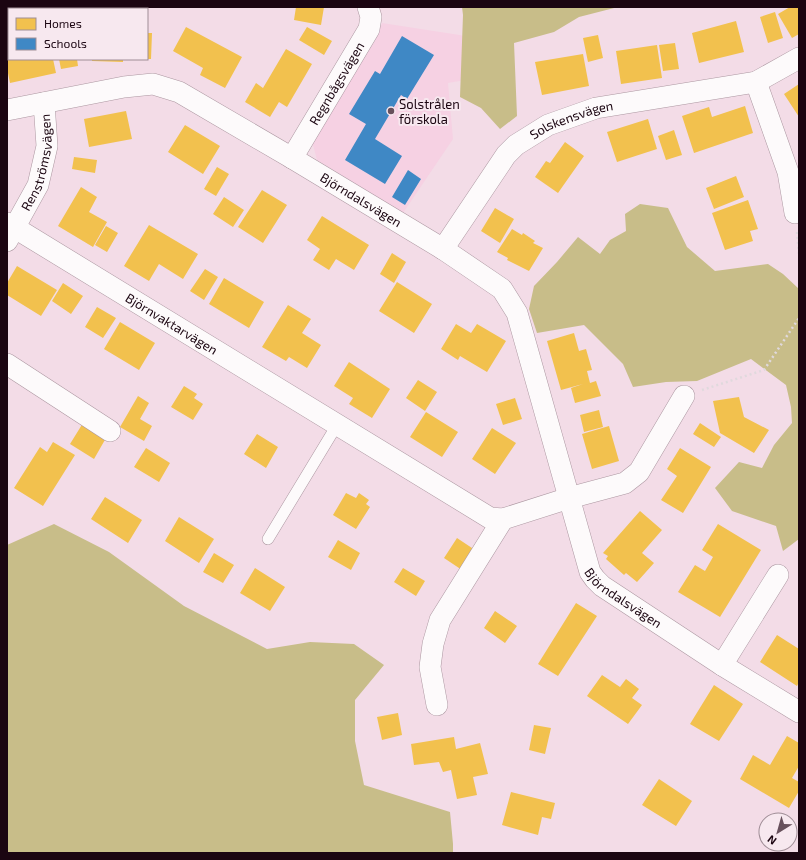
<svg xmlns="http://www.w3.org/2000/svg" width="806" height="860" viewBox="0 0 806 860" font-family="'Exo 2',sans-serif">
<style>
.built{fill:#f6d1e3}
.forest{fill:#c8bd89}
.homes{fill:#f2c14e}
.schools{fill:#3f88c5}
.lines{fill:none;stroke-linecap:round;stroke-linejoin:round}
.lane-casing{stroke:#ac97a1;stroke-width:12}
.street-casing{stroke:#ac97a1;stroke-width:22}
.path{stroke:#e0d9dd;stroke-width:2.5;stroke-dasharray:2 3;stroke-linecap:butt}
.lane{stroke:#fdfafb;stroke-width:11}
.street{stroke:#fdfafb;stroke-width:21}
.poi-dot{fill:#67505c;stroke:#f7e8ef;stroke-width:1.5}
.labels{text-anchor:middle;stroke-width:4;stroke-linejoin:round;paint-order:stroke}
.street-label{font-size:13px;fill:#1b0511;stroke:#f7e8ef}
.poi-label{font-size:13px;fill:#1b0511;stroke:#f7e8ef;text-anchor:start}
</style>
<rect width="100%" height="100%" fill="#f3dce7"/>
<path class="built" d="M 382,23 L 466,36 L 471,79 L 448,83 L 453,139 L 403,213 L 317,160 L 312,141 L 375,41 Z"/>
<path class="forest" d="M 462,7 L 618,7 L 579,17 L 554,32 L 514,43 L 517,116 L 500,129 L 481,108 L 460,97 L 463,15 Z
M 640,204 L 668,208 L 687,247 L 715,271 L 768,264 L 783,274 L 799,289 L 799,539 L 783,551 L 776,526 L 732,511 L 715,488 L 739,462 L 762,468 L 774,445 L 792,423 L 791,407 L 786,385 L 751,359 L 697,381 L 666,382 L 633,387 L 623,364 L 584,325 L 537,333 L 529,309 L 534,286 L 557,262 L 578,237 L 600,254 L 610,240 L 626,231 L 625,214 Z
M 54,524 L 109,552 L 184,606 L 267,649 L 310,642 L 354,644 L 384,665 L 355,700 L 355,741 L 364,785 L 450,812 L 453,844 L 453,853 L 7,853 L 7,545 Z"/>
<path class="homes" d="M 296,7 L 324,7 L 321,25 L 294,20 Z
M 790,7 L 799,7 L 799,34 L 792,38 L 778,14 Z
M 775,12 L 783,38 L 768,43 L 760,17 Z
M 736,21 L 744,52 L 699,63 L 692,33 Z
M 186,27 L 242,57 L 225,88 L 200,75 L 203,68 L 173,51 Z
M 307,27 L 332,41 L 324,55 L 299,40 Z
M 147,33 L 152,33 L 151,59 L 147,59 Z
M 598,35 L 603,58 L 588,62 L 583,38 Z
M 7,37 L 9,37 L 9,59 L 53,59 L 56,73 L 10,83 L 7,68 Z
M 675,43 L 679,69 L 663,71 L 659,45 Z
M 657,45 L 662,78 L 621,84 L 616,51 Z
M 286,49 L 312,64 L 287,107 L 279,102 L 270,117 L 245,102 L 256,83 L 263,88 Z
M 583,54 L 589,86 L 542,95 L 535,62 Z
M 59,59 L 77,59 L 78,66 L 61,69 Z
M 92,59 L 123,59 L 123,62 L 92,61 Z
M 799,84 L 799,117 L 784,94 Z
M 745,106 L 753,133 L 694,153 L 682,116 L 709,107 L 712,117 Z
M 126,111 L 132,139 L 89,147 L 84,119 Z
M 648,119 L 657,149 L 617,162 L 607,132 Z
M 185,125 L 220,146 L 203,174 L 168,152 Z
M 674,130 L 682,155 L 666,160 L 658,136 Z
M 565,142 L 584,156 L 558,193 L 535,177 L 546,161 L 550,163 Z
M 74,157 L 97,160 L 95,173 L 72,169 Z
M 217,167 L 229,174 L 216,196 L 204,189 Z
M 736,176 L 744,197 L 714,209 L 706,188 Z
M 81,187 L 97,197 L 89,212 L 107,222 L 93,247 L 58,226 Z
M 262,190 L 287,205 L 263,243 L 238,227 Z
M 224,197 L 244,210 L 233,227 L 213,214 Z
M 748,200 L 758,229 L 750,231 L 753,241 L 725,250 L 712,213 Z
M 495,208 L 514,219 L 500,243 L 481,231 Z
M 322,216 L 369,245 L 354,270 L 336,259 L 329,270 L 313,260 L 320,249 L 307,240 Z
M 149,225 L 198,254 L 183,279 L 159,264 L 149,281 L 124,266 Z
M 106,226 L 118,233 L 107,252 L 95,245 Z
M 512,229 L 522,235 L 523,233 L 535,241 L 533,243 L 543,248 L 529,271 L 507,260 L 508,258 L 497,252 Z
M 392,253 L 406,262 L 394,283 L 380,274 Z
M 17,266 L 57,290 L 41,316 L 7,295 L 7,283 Z
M 205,269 L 218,277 L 204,300 L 190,291 Z
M 224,278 L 264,302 L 249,328 L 209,304 Z
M 397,282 L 432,304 L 414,333 L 379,311 Z
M 63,283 L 83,296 L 71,314 L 52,301 Z
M 288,305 L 311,319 L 302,333 L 321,345 L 307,368 L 289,357 L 286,361 L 262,347 Z
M 97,307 L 116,318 L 103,338 L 85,327 Z
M 120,322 L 155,343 L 139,370 L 104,349 Z
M 456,324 L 471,333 L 477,324 L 506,341 L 487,372 L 460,356 L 458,360 L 441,349 Z
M 574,333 L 579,351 L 586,349 L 592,370 L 587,371 L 590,383 L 596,381 L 601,396 L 575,403 L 571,388 L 583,384 L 561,390 L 547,341 Z
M 349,362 L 390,389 L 372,418 L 349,404 L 353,398 L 334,386 Z
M 418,380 L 437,392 L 425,411 L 406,398 Z
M 184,386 L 197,394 L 194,398 L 203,404 L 193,420 L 171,407 Z
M 138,396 L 149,403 L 140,419 L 152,426 L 144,441 L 120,427 Z
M 739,397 L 744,417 L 769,430 L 754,453 L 720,433 L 713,401 Z
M 515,398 L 522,419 L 503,425 L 496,404 Z
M 599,410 L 603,427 L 584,432 L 580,415 Z
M 426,412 L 458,432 L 442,457 L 410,437 Z
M 83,423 L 106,438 L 94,459 L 70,444 Z
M 700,423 L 721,437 L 714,447 L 693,434 Z
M 609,426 L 619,461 L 592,469 L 582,434 Z
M 492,428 L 516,443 L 495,474 L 472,459 Z
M 257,434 L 278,447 L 266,468 L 244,454 Z
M 53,442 L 75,455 L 43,506 L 14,488 L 40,447 L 47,452 Z
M 146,448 L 170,463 L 159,482 L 134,467 Z
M 680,448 L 711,467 L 683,513 L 661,500 L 677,476 L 667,469 Z
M 346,493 L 356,498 L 359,493 L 369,500 L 366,504 L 370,507 L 356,529 L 333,515 Z
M 105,497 L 142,520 L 128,543 L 91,519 Z
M 640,511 L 662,530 L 642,553 L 654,563 L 637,582 L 626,573 L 624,575 L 606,559 L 608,556 L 603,553 Z
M 179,517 L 214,539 L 199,563 L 165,541 Z
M 718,524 L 761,550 L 720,617 L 678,592 L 695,565 L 705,571 L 713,557 L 702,550 Z
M 457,538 L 475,550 L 462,570 L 444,558 Z
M 338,540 L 360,553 L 351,570 L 328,557 Z
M 214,553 L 234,565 L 223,583 L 203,572 Z
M 255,568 L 285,587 L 270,611 L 240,593 Z
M 403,568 L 425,581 L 416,596 L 394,582 Z
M 576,603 L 597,616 L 558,676 L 538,664 Z
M 495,611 L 517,626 L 505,643 L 484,628 Z
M 777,635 L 799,649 L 799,682 L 797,686 L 760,662 Z
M 602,675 L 620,687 L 626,679 L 639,689 L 632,698 L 642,705 L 628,724 L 587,696 Z
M 714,685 L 743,704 L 719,741 L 690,724 Z
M 398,713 L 402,735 L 382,740 L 377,717 Z
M 534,725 L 551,728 L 545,754 L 529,750 Z
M 787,736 L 799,743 L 799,766 L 792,778 L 799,782 L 799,791 L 789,808 L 740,779 L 753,755 L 770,765 Z
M 454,737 L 456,749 L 480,743 L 488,774 L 473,777 L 477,795 L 457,799 L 451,770 L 443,772 L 439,762 L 414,765 L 411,744 Z
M 659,779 L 692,801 L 676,826 L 642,805 Z
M 511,792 L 555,803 L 551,819 L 542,817 L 538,835 L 502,825 Z"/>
<path class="schools" d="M 402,36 L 434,55 L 407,99 L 401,95 L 375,139 L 402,156 L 385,184 L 345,160 L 366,124 L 349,114 L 375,71 L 380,74 Z
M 408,170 L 421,179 L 405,205 L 392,197 Z"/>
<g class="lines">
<defs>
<path id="lane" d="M 268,539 L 337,425"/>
<g id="street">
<path d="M 756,82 L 788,172 L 795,213"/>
<path id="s1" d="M 7,110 L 124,87 L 153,84 L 179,92 L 292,158 L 443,249 L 502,289 L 517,313 L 590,572 L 595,579 L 602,586 L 722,665 L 799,712"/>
<path id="s2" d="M 292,158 L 369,29 L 371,17 L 368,7"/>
<path id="s3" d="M 7,223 L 490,518 L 503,519 L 569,498 L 625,483 L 639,472 L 684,396"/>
<path id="s4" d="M 7,241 L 38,185 L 47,146 L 44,103"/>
<path id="s5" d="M 443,249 L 506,155 L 516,145 L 548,125 L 596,108 L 756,82 L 799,58"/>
<path d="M 7,364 L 110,431"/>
<path d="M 722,665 L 778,575"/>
<path d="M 437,705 L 430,667 L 433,644 L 440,620 L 503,519"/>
</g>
</defs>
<use href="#lane" class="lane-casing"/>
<use href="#street" class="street-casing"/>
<path class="path" d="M 797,232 L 799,254
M 702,390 L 764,370 L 799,318"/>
<use href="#lane" class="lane"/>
<use href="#street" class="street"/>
</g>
<circle class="poi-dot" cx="391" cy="111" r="4"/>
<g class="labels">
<g class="street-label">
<text dy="5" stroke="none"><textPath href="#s2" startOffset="87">Regnbågsvägen</textPath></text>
<text dy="5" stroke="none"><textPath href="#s5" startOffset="189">Solskensvägen</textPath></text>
<text dy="5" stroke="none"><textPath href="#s4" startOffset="86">Renströmsvägen</textPath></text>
<text dy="5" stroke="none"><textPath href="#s1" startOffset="387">Björndalsvägen</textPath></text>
<text dy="5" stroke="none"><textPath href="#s3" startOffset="193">Björnvaktarvägen</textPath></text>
<text dy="5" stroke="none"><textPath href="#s1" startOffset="894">Björndalsvägen</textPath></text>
</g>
<g class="poi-label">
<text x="399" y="109">Solstrålen<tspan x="399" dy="15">förskola</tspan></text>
</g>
</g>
<rect width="806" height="860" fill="none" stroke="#1b0511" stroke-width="16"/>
<rect x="8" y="8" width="140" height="52" fill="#f7e8ef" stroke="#9f8d96"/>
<rect x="16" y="18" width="20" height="12" fill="#f2c14e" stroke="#9f8d96"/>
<text x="44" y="28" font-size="12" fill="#1b0511">Homes</text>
<rect x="16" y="38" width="20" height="12" fill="#3f88c5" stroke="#9f8d96"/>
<text x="44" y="48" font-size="12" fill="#1b0511">Schools</text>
<g transform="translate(778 832) rotate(217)"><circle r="19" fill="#f7e8ef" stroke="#9f8d96"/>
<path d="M0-3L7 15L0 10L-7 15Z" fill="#67505c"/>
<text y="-6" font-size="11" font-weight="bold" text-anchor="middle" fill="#1b0511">N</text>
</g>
</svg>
